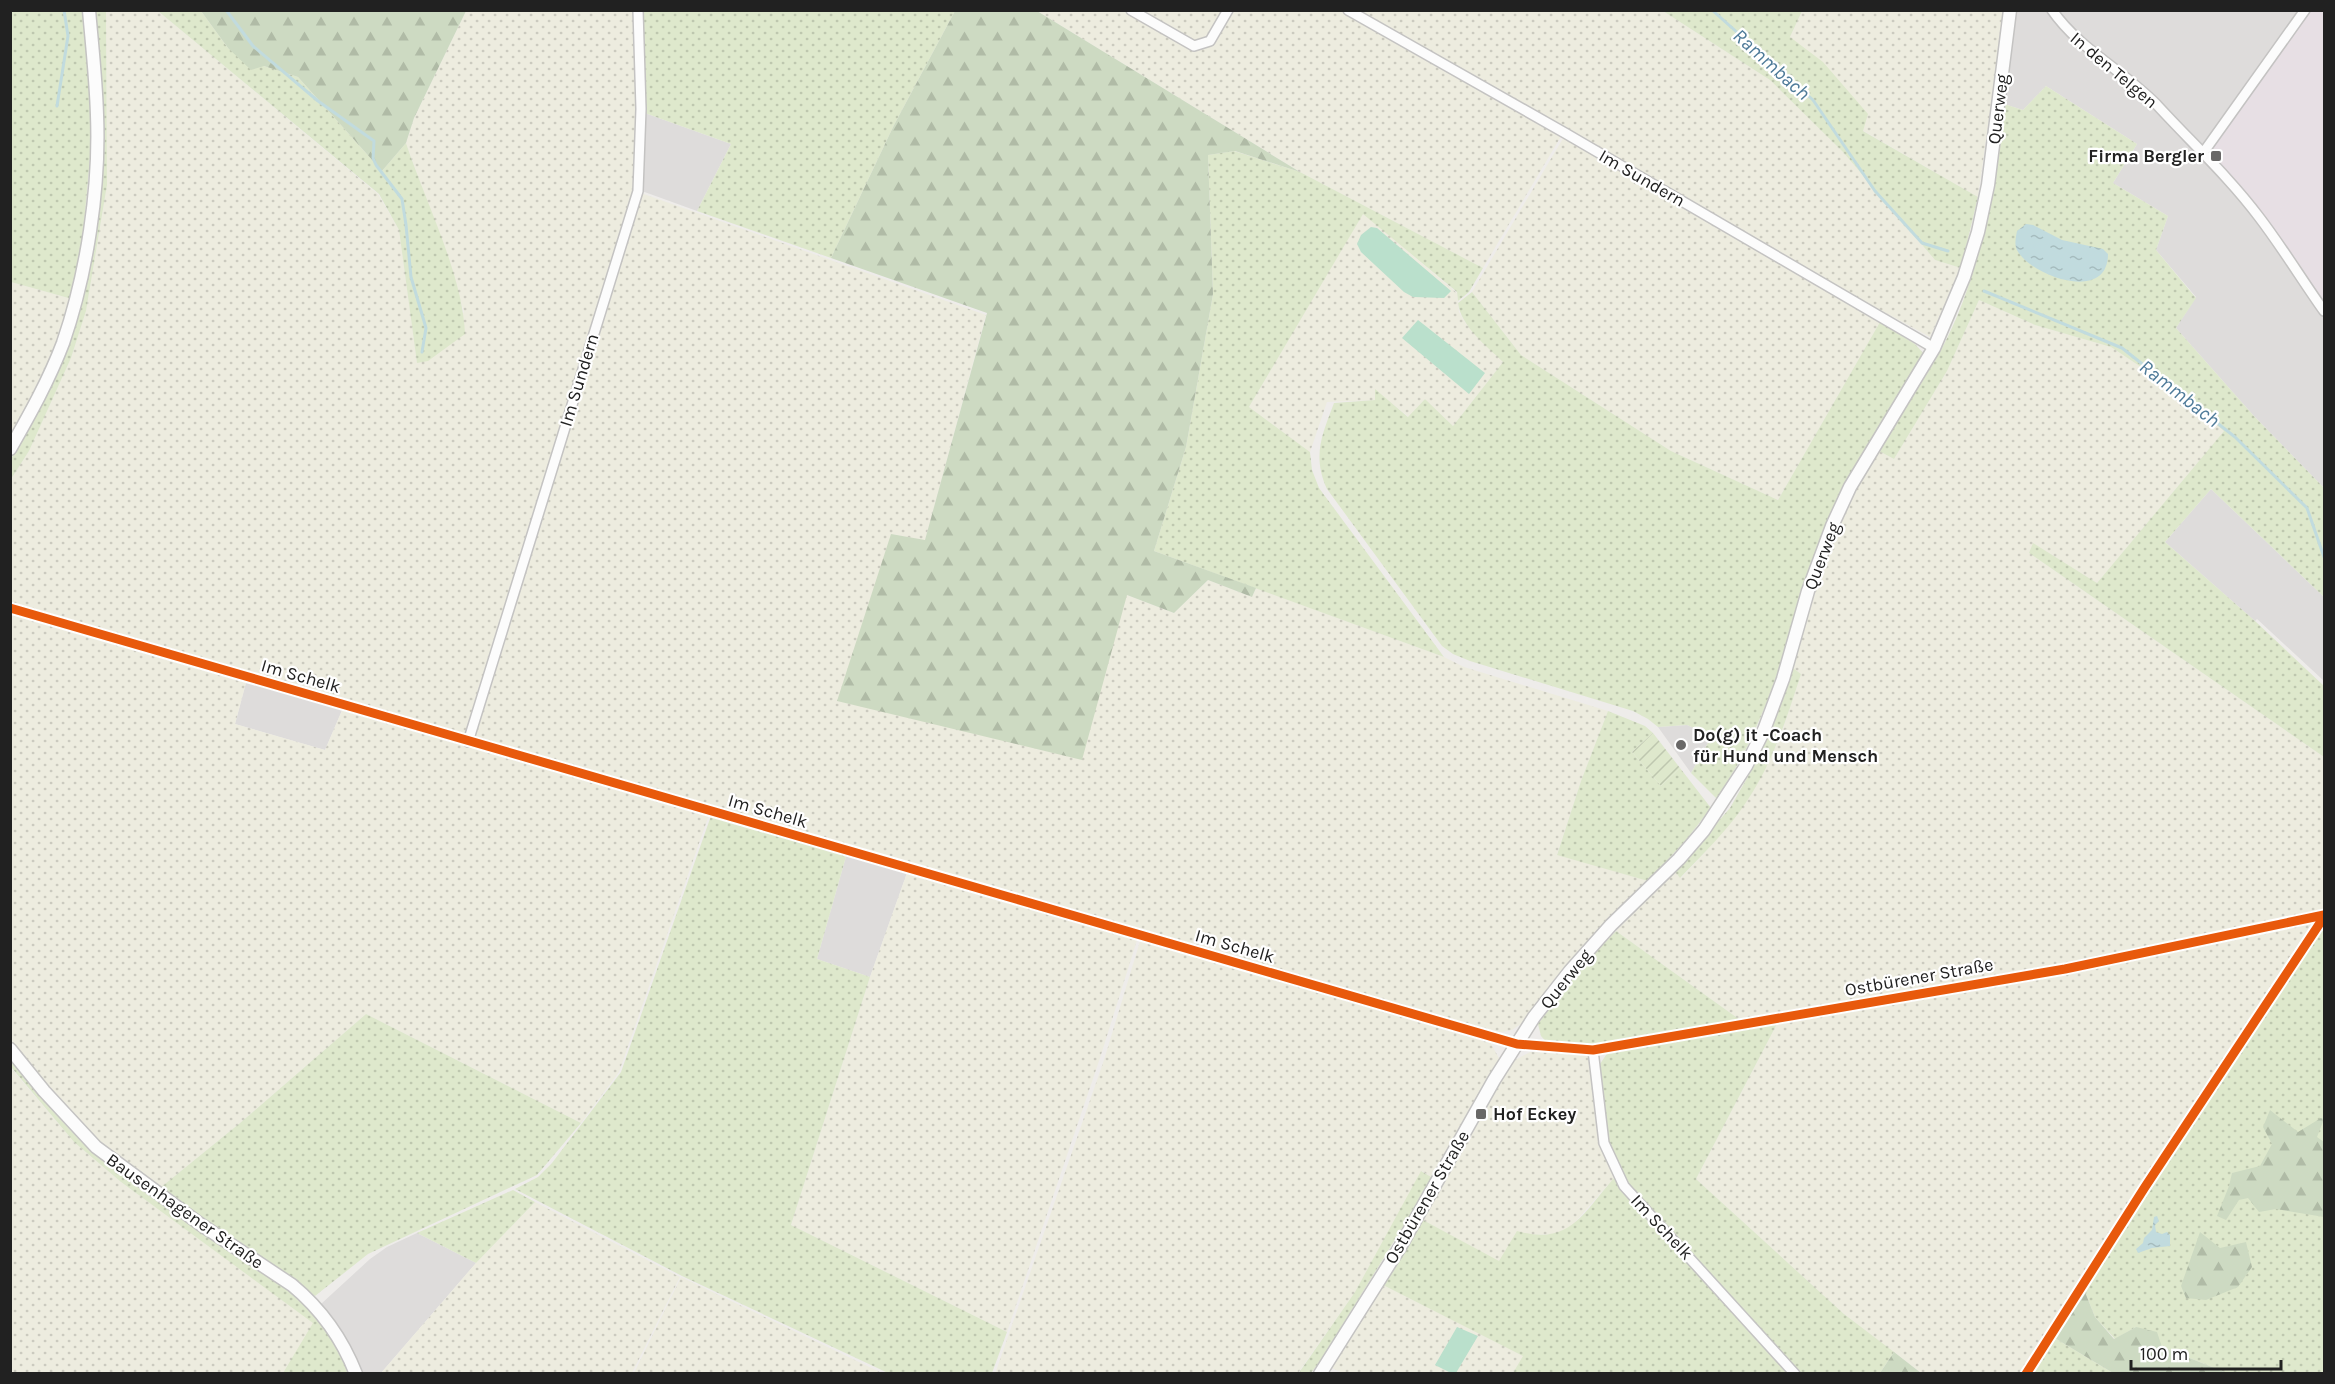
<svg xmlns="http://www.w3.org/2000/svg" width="2335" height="1384" viewBox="0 0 2335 1384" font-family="Karla,sans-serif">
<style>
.residential{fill:#dedcdb}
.industrial{fill:#e7dfe4}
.farmland{fill:url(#farmland-dots)}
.grass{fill:url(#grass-dots)}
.forest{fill:url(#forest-firs)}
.garden{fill:url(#garden-furrows)}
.pitch{fill:#bae0cc}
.water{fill:url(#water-ripples)}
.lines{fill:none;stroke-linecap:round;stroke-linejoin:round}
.stream{stroke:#c1dbde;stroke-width:3}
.minor-casing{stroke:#c4c3c2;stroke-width:12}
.tertiary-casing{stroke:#c4c3c2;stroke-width:15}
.minor{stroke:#fcfcfc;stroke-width:9}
.tertiary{stroke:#fcfcfc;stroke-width:12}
.cycleway-casing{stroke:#fff;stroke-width:13}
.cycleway{stroke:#e8590c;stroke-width:9}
.poi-dot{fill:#696867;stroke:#fff;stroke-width:2}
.labels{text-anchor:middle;stroke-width:4.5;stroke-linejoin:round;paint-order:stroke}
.street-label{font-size:18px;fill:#212121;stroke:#fff}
.poi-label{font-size:18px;font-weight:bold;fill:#212121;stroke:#fff;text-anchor:start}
.water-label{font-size:20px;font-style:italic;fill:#4f7b99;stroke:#fff}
</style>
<defs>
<pattern id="farmland-dots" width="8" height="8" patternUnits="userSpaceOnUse" patternTransform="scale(1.5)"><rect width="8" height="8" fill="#edecdf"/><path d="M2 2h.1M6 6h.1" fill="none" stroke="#cbcabf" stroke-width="1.8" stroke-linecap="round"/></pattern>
<pattern id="grass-dots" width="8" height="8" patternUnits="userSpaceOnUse" patternTransform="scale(1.5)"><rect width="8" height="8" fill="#dee8cc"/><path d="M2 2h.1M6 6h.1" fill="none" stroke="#bec7af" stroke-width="1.8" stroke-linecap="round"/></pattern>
<pattern id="forest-firs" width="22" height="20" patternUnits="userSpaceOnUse" patternTransform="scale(1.5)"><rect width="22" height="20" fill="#cddac2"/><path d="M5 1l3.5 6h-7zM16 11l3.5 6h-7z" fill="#b0bba6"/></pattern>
<pattern id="garden-furrows" width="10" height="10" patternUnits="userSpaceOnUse" patternTransform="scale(1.5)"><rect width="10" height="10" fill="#dee8cc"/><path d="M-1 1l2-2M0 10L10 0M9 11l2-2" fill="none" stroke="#bec7af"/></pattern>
<pattern id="water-ripples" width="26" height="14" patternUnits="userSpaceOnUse" patternTransform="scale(1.5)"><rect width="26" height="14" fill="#c1dbde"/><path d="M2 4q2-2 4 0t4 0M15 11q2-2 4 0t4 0" fill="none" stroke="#a6bcbe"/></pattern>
</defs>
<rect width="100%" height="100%" fill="#eeecea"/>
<path class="residential" d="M 2014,11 L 2324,11 L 2324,488 L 2253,415 L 2176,328 L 2196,297 L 2156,250 L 2168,216 L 2113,183 L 2137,144 L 2046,86 L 2023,110 L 2004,104 Z
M 642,112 L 731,144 L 697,211 L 639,190 Z
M 2211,489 L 2324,597 L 2324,681 L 2257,619 L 2255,621 L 2165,542 Z
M 247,679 L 343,708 L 325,750 L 235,724 Z
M 1687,725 L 1712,736 L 1691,773 L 1658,727 Z
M 847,853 L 908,870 L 870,977 L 817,959 Z
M 417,1233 L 476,1263 L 381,1373 L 360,1373 L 344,1336 L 321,1304 L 370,1259 L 387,1247 Z"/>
<path class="industrial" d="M 2299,11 L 2324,11 L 2324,311 L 2258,216 L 2203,153 Z"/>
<path class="farmland" d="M 106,11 L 158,11 L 378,194 L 399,230 L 417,362 L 464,312 L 444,248 L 406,143 L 414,118 L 466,11 L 637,11 L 636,191 L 466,739 L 11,604 L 11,479 L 29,451 L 71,358 L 86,311 L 107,185 Z
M 1037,11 L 1348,11 L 1563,133 L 1483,268 L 1300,172 Z
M 1357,11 L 1663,11 L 1770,80 L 1843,152 L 1935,260 L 1961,268 L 1930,337 L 1840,288 Z
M 1802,11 L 2004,11 L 1978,197 L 1862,130 L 1790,37 Z
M 1565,135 L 1880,322 L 1778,500 L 1671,451 L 1521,355 L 1472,292 Z
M 638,192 L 986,315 L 925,541 L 892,534 L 1127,595 L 1174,613 L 1208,580 L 1252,597 L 1256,588 L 1444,657 L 1464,667 L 1608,711 L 1581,781 L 1557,854 L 1648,881 L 1605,922 L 1564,969 L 1525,1021 L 1512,1030 L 1497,1033 L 470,741 Z
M 1363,213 L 1457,293 L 1459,312 L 1466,324 L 1503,362 L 1453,426 L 1425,399 L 1409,417 L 1375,390 L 1376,400 L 1327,402 L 1310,452 L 1249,407 Z
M 11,282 L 72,299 L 59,342 L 36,395 L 11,440 Z
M 1979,300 L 2035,325 L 2111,347 L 2168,385 L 2224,431 L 2097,583 L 2034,544 L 2029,553 L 2324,757 L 2324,909 L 2322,912 L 2065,967 L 1743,1022 L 1616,931 L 1675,871 L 1681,878 L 1708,849 L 1747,801 L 1780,738 L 1801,674 L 1793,668 L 1827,553 L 1856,489 L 1879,451 L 1894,459 L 1947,371 Z
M 11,613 L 247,679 L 235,724 L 325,750 L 343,708 L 710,812 L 619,1072 L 581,1123 L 366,1014 L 240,1123 L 160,1188 L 115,1156 L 83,1129 L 46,1088 L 11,1042 Z
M 908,870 L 1138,937 L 1100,1058 L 1007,1332 L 791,1225 L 870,977 Z
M 2312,923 L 2021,1373 L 1921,1373 L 1844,1314 L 1696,1179 L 1779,1020 L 2064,973 Z
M 1141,938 L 1490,1042 L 1500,1060 L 1433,1178 L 1422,1171 L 1355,1292 L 1298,1373 L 995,1374 L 1104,1060 Z
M 1530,1052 L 1589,1054 L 1600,1144 L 1614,1178 L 1569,1229 L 1555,1234 L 1530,1235 L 1499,1262 L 1423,1220 L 1513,1061 Z
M 10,1067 L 74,1142 L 121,1182 L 314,1323 L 283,1373 L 11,1373 Z
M 535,1202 L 680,1277 L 632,1373 L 381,1373 L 476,1263 Z
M 681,1277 L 882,1373 L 634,1373 Z
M 1383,1285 L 1524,1356 L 1513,1373 L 1345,1374 L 1332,1368 Z"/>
<path class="grass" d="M 10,11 L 85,11 L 94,114 L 81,257 L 72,299 L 11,282 Z
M 94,11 L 106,11 L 107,185 L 86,311 L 71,358 L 29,451 L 11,479 L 11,459 L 44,400 L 90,259 Z
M 158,11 L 201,11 L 228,48 L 264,66 L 298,77 L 382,171 L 406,143 C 425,201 463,275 465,334 L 428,361 L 417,363 L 399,230 L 379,194 Z
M 639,11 L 955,11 L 894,125 L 831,258 L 697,211 L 731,144 L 642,112 Z
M 1663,11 L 1802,11 L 1790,37 L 1823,62 L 1868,114 L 1863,131 L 1978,197 L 1961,268 L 1935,260 L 1843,152 L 1770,80 Z
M 2046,86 L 2137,144 L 2113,183 L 2168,216 L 2156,250 L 2196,298 L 2176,328 L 2253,415 L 2324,488 L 2324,597 L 2211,489 L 2165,542 L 2255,621 L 2324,686 L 2324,757 L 2029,553 L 2033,543 L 2097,583 L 2224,431 L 2168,385 L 2111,347 L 2035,325 L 1979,300 L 1947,371 L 1894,459 L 1879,451 C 1899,417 1922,384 1941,350 C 1982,274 1993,188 2004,104 L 2023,110 Z
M 1234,151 L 1300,172 L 1483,268 L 1469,292 L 1458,301 L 1457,292 L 1363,214 L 1249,407 L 1310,452 L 1312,470 L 1319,488 L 1444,657 L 1154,551 L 1186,447 L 1213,294 L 1208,155 Z
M 1472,292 L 1521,355 L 1671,451 L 1778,500 L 1880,322 L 1915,344 L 1924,354 C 1891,410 1851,465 1826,524 C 1799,589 1787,659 1758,723 C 1747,750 1732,774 1717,799 L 1691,773 L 1712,736 L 1687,725 L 1658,727 L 1648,719 L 1633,711 L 1470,661 L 1453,654 L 1442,646 L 1327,489 C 1312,456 1322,435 1334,403 L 1375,400 L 1375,389 L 1408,417 L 1425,399 L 1453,426 L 1503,362 C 1487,346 1461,327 1458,303 Z
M 1793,668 L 1801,674 C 1787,718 1773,762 1747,801 C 1729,829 1703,854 1680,878 L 1675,871 L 1730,808 L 1759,757 Z
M 1608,711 L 1645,726 L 1653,733 L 1632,752 L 1661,786 L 1680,768 L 1711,808 L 1686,840 L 1648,881 L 1557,855 L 1581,781 Z
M 712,813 L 847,853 L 817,959 L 870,977 L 791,1225 L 1007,1332 L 992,1373 L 888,1373 L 682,1276 L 515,1189 L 538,1177 L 552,1163 L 621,1072 Z
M 2324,920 L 2324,1373 L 2227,1373 L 2162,1347 L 2136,1327 L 2115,1339 L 2095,1317 L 2085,1292 Z
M 1616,931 L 1743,1022 L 1591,1047 L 1548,1044 L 1541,1036 L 1538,1024 L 1575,974 Z
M 366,1014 L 581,1123 L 537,1175 L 368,1254 L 315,1296 L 252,1256 L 160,1188 L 240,1123 Z
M 1779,1020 L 1696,1179 L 1844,1314 L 1894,1352 L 1880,1373 L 1798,1373 L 1626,1183 L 1607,1141 L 1598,1067 L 1610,1049 Z
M 10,1057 C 36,1089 61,1124 91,1150 C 139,1190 192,1226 243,1261 C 265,1276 290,1288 310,1307 C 329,1325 340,1350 350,1373 L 283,1373 L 313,1323 L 121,1182 L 74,1142 L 11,1067 Z
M 1421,1171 L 1433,1178 L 1319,1363 L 1311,1373 L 1298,1374 L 1355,1292 Z
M 1614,1178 L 1621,1188 L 1698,1270 L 1787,1373 L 1513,1373 L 1523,1356 L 1383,1285 L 1423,1220 L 1499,1261 L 1517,1231 C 1570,1246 1583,1213 1614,1178 Z
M 513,1190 L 535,1202 L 476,1263 L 417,1233 Z
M 2053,1337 L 2113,1373 L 2030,1374 Z"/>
<path class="forest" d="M 201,11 L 466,11 L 414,118 L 406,143 L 382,171 L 298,77 L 264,66 L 251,70 L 228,48 Z
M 955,11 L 1037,11 L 1300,172 L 1235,151 L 1208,155 L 1213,294 L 1186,447 L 1154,551 L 1256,588 L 1252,597 L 1208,580 L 1174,613 L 1127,595 L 1082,760 L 837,701 L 891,534 L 925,540 L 987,313 L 831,258 L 894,125 Z
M 2270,1110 L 2298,1132 L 2321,1118 L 2324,1119 L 2317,1137 L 2324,1142 L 2324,1217 L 2276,1209 L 2259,1212 L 2248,1198 L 2239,1200 L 2226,1220 L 2217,1216 L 2229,1186 L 2232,1173 L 2260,1166 L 2272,1144 L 2263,1127 Z
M 2200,1232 L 2220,1248 L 2246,1242 L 2252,1267 L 2238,1287 L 2206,1300 L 2186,1298 L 2181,1286 Z
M 2085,1292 L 2095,1317 L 2114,1339 L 2136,1327 L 2157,1332 L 2162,1347 L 2227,1373 L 2113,1373 L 2053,1337 Z
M 1894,1352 L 1921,1373 L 1880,1373 Z"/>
<path class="garden" d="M 1653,733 L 1680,768 L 1661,786 L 1632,752 Z"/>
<path class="pitch" d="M 1371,227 L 1377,228 L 1451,291 L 1444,298 L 1413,297 L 1404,292 L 1361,252 L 1357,244 L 1361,235 Z
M 1418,320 L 1485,373 L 1469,394 L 1402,338 Z
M 1457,1327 L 1478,1336 L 1456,1373 L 1451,1373 L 1435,1365 Z"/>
<path class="water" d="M 2026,224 L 2033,225 L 2062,240 L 2103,249 L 2108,254 C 2108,304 2030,276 2017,250 C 2014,244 2016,237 2017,231 Z
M 2157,1216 L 2159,1221 L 2155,1225 L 2156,1232 L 2162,1234 L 2167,1232 L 2170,1235 L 2170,1246 L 2152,1248 L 2138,1253 L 2136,1249 L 2143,1243 L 2144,1238 L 2152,1230 L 2154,1217 Z"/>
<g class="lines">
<path class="stream" d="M 226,10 L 253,46 L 318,101 L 374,141 L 373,158 L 376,165 L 402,199 L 406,225 L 411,277 L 426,328 L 422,352
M 1712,10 L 1813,100 L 1875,191 L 1922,243 L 1948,251
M 57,106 L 68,36 L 64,10
M 1984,291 L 2122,348 L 2235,437 L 2307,508 L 2324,557"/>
<defs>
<path id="minor" d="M 1131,10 L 1194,46 L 1210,41 L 1228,10
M 1348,10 L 1565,133 L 1934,348
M 2052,10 C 2079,49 2124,71 2157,105 C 2191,142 2229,177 2259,217 C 2282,247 2302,280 2324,311
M 2203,153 L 2305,10
M 10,608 L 1517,1044 L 1593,1050 L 2065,969 L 2324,915
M 468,742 L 638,191 L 641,109 L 638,10
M 1593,1050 L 1604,1143 L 1624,1186 L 1795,1374"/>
<path id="tertiary" d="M 10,449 C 30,414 49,380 63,343 C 87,273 100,188 97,115 C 96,80 92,45 89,10
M 10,1049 L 44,1091 L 96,1147 L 200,1224 L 292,1285 C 321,1309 342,1338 356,1374
M 1320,1374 L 1400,1247 L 1494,1080 L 1534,1017 L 1570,971 L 1611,925 L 1679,859 L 1704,830 L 1746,766 L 1764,730 L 1783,679 L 1808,591 L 1832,526 L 1850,487 L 1934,348 L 1964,277 L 1978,232 L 1988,185 L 2010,10"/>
</defs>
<use href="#minor" class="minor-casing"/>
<use href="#tertiary" class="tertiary-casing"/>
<use href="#minor" class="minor"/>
<use href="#tertiary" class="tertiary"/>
<defs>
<path id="cycleway" d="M 10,608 L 1517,1044 L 1593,1050 L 2065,969 L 2324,915
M 2026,1374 L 2145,1187 L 2324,917"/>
</defs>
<use href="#cycleway" class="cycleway-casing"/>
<use href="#cycleway" class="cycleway"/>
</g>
<g class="poi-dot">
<rect x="2210" y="150" width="12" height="12" rx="3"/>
<circle cx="1681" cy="745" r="6"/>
<rect x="1475" y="1108" width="12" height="12" rx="3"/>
</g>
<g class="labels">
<g class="street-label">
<text transform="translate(2114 70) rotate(40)" y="6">In den Telgen</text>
<text transform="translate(1998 109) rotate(-83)" y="6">Querweg</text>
<text transform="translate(1642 178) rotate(30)" y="6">Im Sundern</text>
<text transform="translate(579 380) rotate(-73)" y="6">Im Sundern</text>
<text transform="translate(1822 556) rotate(-69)" y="6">Querweg</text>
<text transform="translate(301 676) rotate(16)" y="6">Im Schelk</text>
<text transform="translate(768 811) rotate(16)" y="6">Im Schelk</text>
<text transform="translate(1235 946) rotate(16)" y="6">Im Schelk</text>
<text transform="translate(1919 977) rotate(-10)" y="6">Ostbürener Straße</text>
<text transform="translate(1566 979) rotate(-51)" y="6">Querweg</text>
<text transform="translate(1427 1197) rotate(-60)" y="6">Ostbürener Straße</text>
<text transform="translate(185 1211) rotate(35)" y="6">Bausenhagener Straße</text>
<text transform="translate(1662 1227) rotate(47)" y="6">Im Schelk</text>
</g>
<g class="poi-label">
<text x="2204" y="162" text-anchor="end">Firma Bergler</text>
<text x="1693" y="741">Do(g) it -Coach<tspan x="1693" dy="21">für Hund und Mensch</tspan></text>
<text x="1493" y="1120">Hof Eckey</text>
</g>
<g class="water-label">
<text transform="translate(1772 64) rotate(42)" y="7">Rammbach</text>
<text transform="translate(2180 393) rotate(38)" y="7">Rammbach</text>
</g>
</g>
<rect width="2335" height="1384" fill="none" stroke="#212121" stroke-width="24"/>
<path d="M2131 1360v9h150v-9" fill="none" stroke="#212121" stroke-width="3"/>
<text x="2140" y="1360" font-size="18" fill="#212121" stroke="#ffffff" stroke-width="4.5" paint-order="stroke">100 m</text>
</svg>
